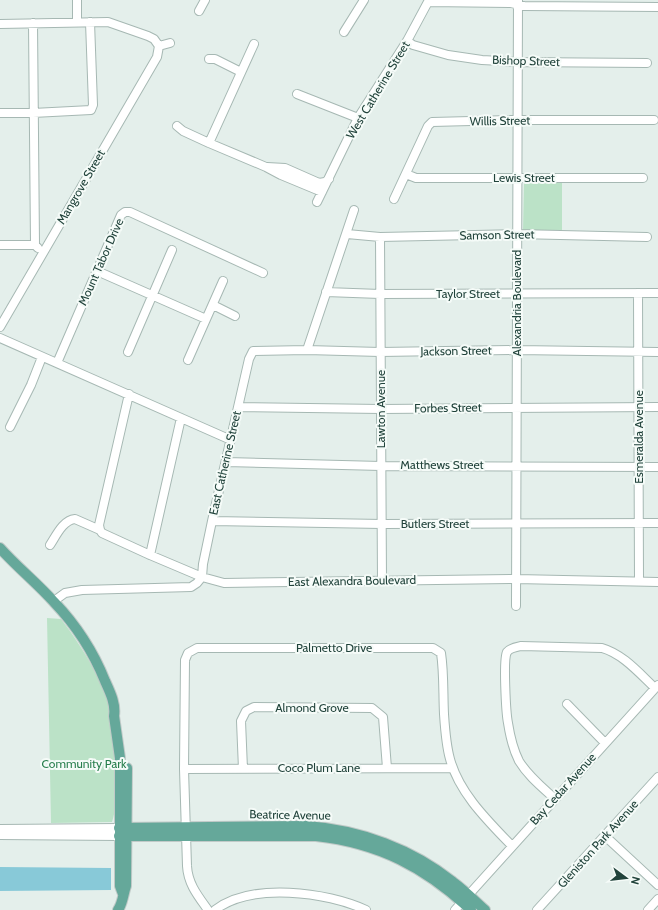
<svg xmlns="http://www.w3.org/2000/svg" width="658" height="910" viewBox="0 0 658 910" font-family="Cabin,sans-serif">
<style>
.green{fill:#bbe2c7}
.water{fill:#88c9d8}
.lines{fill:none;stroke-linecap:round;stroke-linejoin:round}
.minor-casing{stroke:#a6b8b3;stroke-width:10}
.major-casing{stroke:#c1cac8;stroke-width:12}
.minor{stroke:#fff;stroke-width:8}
.major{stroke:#65a89a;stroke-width:10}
.labels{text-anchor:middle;stroke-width:4;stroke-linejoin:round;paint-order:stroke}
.street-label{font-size:12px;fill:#21433b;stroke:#f5fbf8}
.park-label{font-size:12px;fill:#277e4c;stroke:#f5fbf8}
</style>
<rect width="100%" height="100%" fill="#e4efeb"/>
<path class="green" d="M 524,182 L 562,182 L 562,231 L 523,231 Z
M 47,618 L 61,619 C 87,653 112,695 116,740 C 117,751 116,763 116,774 C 116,791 117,807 112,822 L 51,823 Z"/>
<path class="water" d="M 0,867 L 111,868 L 111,890 L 0,891 Z"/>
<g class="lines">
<defs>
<path id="minor" d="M 77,0 L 77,22
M 428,2 L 511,3 L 524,6 L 658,7
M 199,11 L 205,0
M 33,23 L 35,245
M 0,24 L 108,22 L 148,36 L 154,39 L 159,46
M 344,32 L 364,0
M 407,41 L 413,45 L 448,55 L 482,60 L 518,62 L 647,63
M 159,46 L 170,43
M 209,59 L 215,59 L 241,72
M 297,94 L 358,118
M 0,113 L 33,113 L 91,110 L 93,105 L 90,22
M 177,126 L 183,131 L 209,143 L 266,167 L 281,175 L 322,192
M 209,143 L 254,44
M 267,167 L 285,168 L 319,183 L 325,182 L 329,179
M 406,174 L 416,178 L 643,178
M 394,199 L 428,126 L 432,122 L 511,120 L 654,120
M 317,202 L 358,118 L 407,41 L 429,0
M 347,234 L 380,237 L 517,234 L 647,237
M 380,237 L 382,581
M 0,245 L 35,245 L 38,248
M 97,271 L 206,319
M 326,292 L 380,294 L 658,293
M 638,293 L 639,581
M 213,305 L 235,316
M 0,327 L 157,57 L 159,46
M 0,338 L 231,440
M 307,350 L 354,210
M 128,352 L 172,250
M 188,360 L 223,281
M 57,363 L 121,215 L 125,212 L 130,212 L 263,273
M 129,394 L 99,525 L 100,530 L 102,533 L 150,555 L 202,577 L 203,564 L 212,521 L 249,359 L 253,351 L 307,350 L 380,352 L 517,350 L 658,352
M 238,407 L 381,409 L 658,407
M 10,427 L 31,385 L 42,357
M 226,462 L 381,466 L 658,467
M 212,521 L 382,524 L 658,523
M 50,545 C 56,536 63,520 75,519 L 100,530
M 150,555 L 181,418
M 54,601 L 65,593 L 82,590 L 191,587 L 197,583 L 202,577 L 224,583 L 516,579 L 658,582
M 516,606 L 518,0
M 567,704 L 605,743
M 184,769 L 453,768
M 243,769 L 241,721 L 246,711 L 254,707 L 372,708 L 383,717 L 387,768
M 555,799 C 542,787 528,776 519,761 C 513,749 510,736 508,723 C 506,713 503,659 507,652 C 510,648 516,647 521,646 L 602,648 C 623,654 639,673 655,688
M 0,829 L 119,828
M 0,835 L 119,836
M 605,836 L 658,885
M 208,910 C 198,896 188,884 187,866 L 184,769 L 185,660 L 188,653 L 197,648 L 433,648 L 441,653 C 444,673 443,694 444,714 C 445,729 446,745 450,759 C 459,793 488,821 512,846
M 215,910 C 251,882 327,892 366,910
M 455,910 L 658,685
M 537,910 L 658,777
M 648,910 L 658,899"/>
<path id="major" d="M 0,548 C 17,567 37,583 54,602 C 76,625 93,651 105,681 C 110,692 116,704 114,716 L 120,758 L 120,886 L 123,894
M 119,828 L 307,826 C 360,830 412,849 453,882 C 464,890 475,901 485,910
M 119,836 L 316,836 C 379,843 425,867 471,910
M 118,910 C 123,903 123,894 126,886 L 127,768"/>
</defs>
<use href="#minor" class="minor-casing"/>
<use href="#major" class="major-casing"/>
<use href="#minor" class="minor"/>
<use href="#major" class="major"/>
</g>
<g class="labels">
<g class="street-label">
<text transform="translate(526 61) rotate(2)" y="4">Bishop Street</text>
<text transform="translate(378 90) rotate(-59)" y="4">West Catherine Street</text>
<text transform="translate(500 121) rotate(-1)" y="4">Willis Street</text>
<text x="524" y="182">Lewis Street</text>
<text transform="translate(81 187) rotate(-60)" y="4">Mangrove Street</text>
<text transform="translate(497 235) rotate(-1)" y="4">Samson Street</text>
<text transform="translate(101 262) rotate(-66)" y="4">Mount Tabor Drive</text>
<text x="468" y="298">Taylor Street</text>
<text transform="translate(517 303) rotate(-90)" y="4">Alexandria Boulevard</text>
<text transform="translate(456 351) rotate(-1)" y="4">Jackson Street</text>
<text transform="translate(448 408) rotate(-1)" y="4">Forbes Street</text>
<text transform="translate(381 409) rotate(-90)" y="4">Lawton Avenue</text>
<text transform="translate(639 437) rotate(-90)" y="4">Esmeralda Avenue</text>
<text transform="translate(225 463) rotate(-77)" y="4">East Catherine Street</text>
<text x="442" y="469">Matthews Street</text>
<text x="435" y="528">Butlers Street</text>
<text transform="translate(352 581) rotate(-1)" y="4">East Alexandra Boulevard</text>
<text x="334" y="652">Palmetto Drive</text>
<text x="312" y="712">Almond Grove</text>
<text x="319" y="772">Coco Plum Lane</text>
<text transform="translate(563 789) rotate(-48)" y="4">Bay Cedar Avenue</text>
<text transform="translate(290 815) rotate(1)" y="4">Beatrice Avenue</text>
<text transform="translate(598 844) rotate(-48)" y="4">Gleniston Park Avenue</text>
</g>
<g class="park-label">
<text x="84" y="768">Community Park</text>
</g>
</g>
<g transform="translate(626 878) rotate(105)" stroke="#f5fbf8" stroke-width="3" paint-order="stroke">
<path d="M0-3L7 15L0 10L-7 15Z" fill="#21433b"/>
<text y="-6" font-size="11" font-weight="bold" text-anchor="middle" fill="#21433b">N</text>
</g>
</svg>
